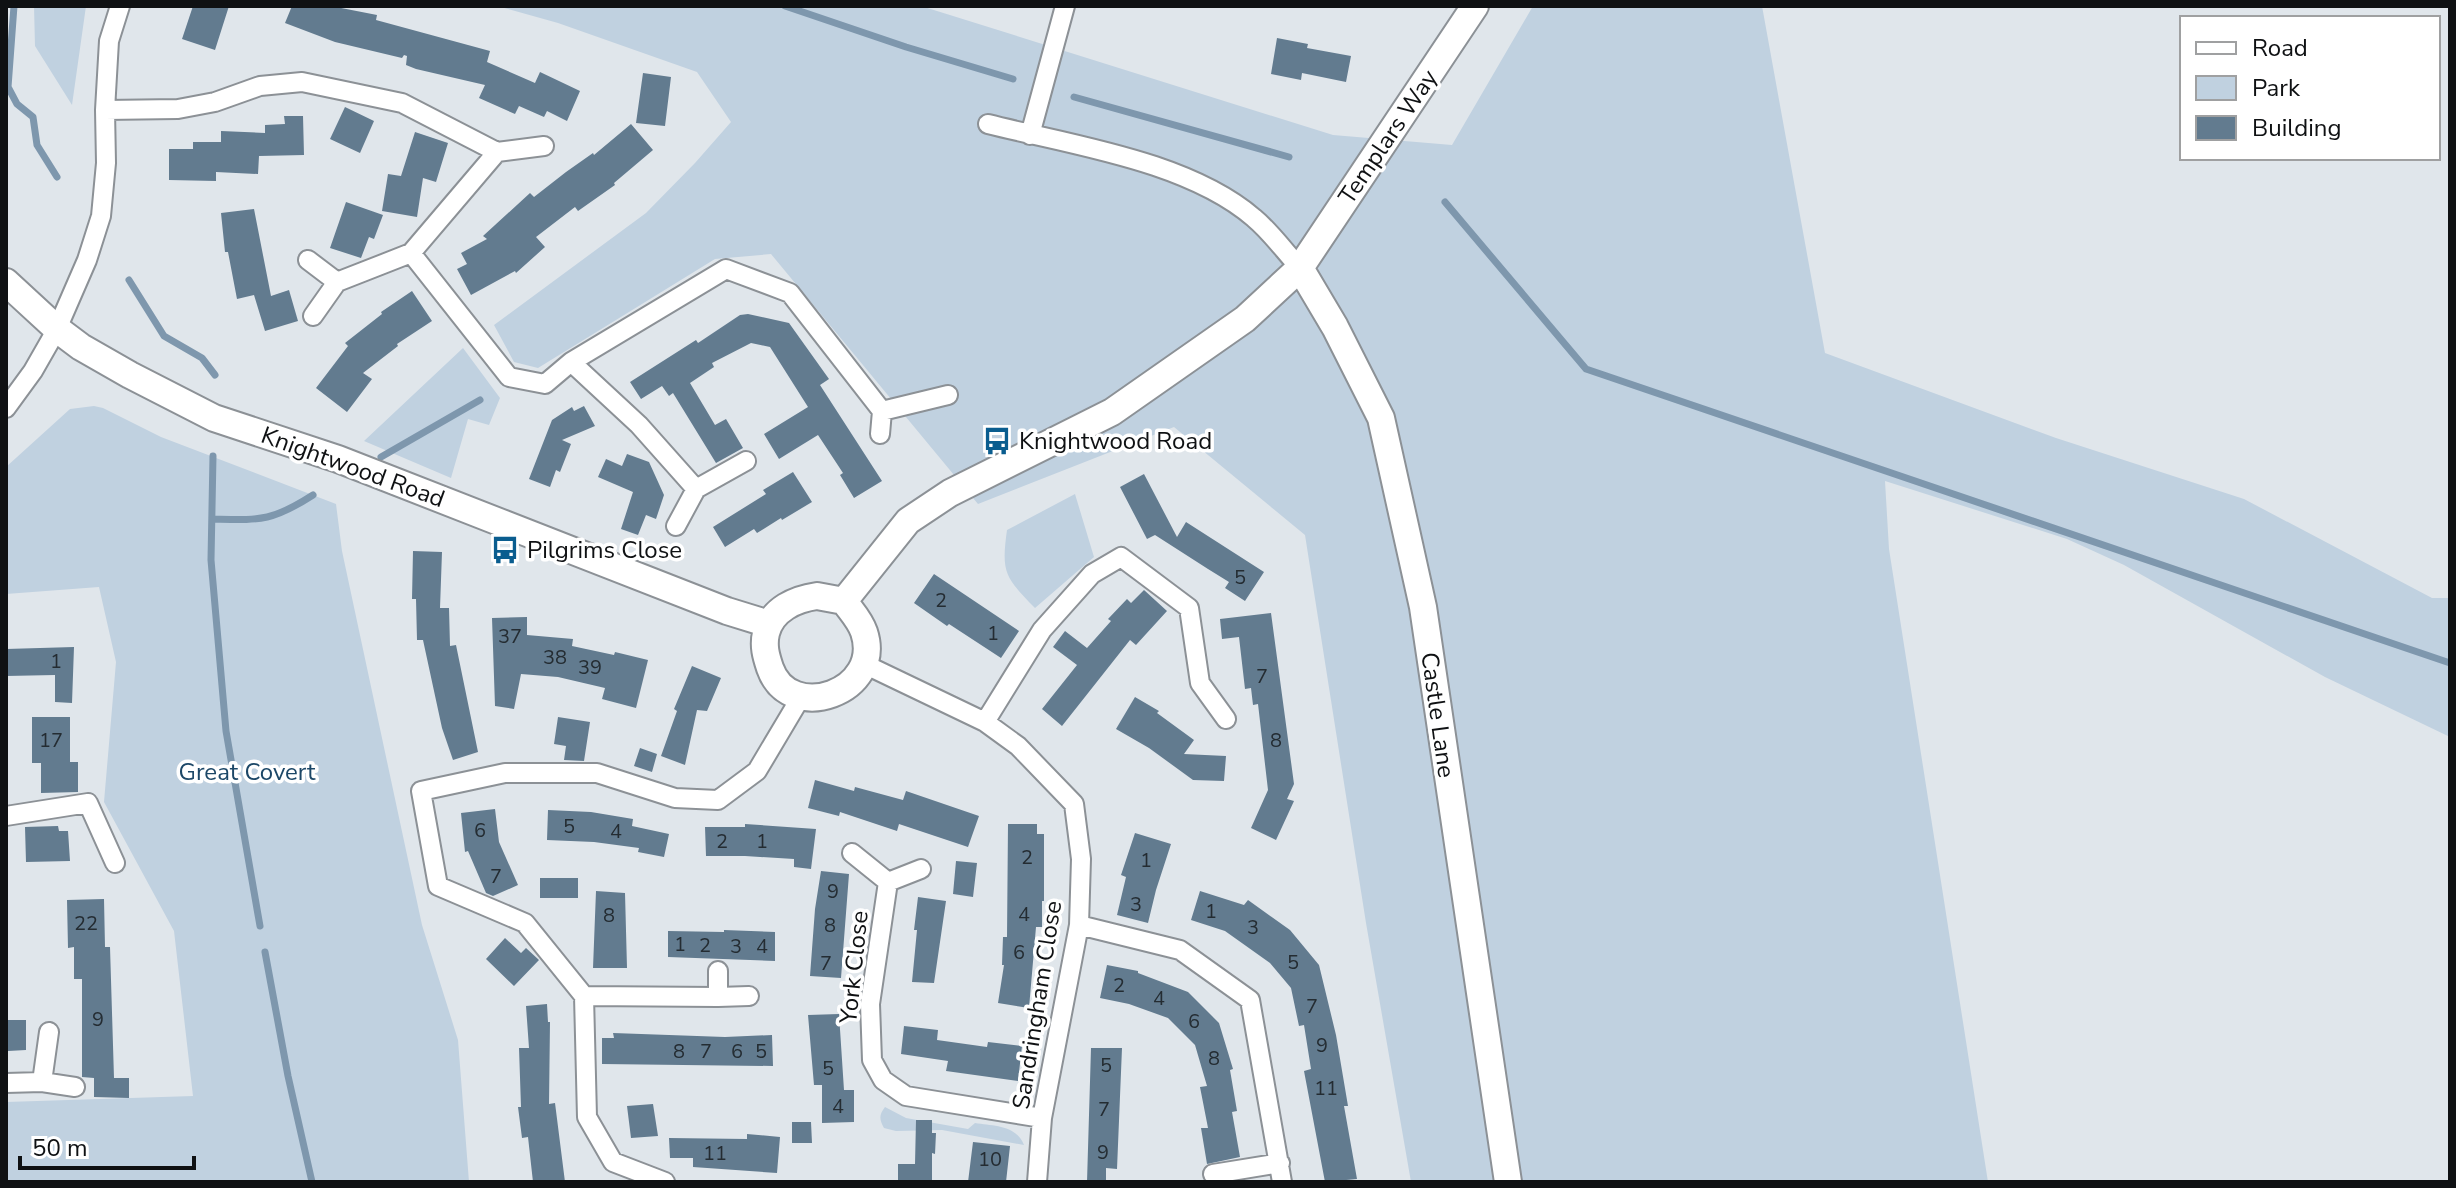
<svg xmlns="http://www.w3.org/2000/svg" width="2456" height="1188" viewBox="0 0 2456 1188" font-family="'Nunito Sans',sans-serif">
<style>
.green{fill:#c0d1e0}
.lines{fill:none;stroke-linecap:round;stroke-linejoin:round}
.stream{stroke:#7e97ad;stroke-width:7}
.building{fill:#627b8f}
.street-casing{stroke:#8c9196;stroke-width:22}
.secondary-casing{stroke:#8c9196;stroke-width:30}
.street{stroke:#fff;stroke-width:18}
.secondary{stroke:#fff;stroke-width:26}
.labels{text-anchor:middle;stroke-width:7;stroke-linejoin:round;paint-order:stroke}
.number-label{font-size:20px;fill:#242c32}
.street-label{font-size:24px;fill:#0f1113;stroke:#fff}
.poi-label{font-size:24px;fill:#0f1113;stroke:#fff;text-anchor:start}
.park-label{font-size:24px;fill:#1c4767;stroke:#fff}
</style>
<rect width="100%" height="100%" fill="#e0e6eb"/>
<path class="green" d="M 34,6 L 86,6 L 72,105 L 35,46 Z
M 497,6 L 921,6 L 1333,135 L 1452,145 L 1533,6 L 1762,6 L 1825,353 L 2056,438 L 2244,499 L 2432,598 L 2450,598 L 2450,737 L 2325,677 L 2124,565 L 2067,539 L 1885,481 L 1889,549 L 1988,1182 L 1411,1182 L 1366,923 L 1305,535 L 1174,427 L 978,504 L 771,254 L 715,259 L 538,368 L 514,362 L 494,325 L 646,213 L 695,163 L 731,122 L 697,72 L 558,23 Z
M 463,348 L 500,398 L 489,425 L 468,419 L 451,478 L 364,441 Z
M 94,406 L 103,408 L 161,437 L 336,504 L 342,551 L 422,925 L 458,1040 L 469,1182 L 6,1182 L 6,1102 L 193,1096 L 174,931 L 104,802 L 116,662 L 99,587 L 6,594 L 6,467 L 70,409 Z
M 1075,494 L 1094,557 L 1035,608 C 1005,577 1001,573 1007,530 Z
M 885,1107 L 906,1118 L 968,1129 L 975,1123 C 994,1126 1016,1125 1024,1145 L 942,1130 L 896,1131 L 884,1128 C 879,1119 879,1115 885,1107 Z"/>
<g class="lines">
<path class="stream" d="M 14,6 L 8,87 L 17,104 L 33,117 L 37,145 L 57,177
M 785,6 L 906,47 L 1013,79
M 1074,97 L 1289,157
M 1445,202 L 1586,369 L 2450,663
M 129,280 L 164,336 L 202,358 L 215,375
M 213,456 L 211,560 L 226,731 L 260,926
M 381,457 L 480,400
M 212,519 C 260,520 271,522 313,495
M 265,952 L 288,1076 L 312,1182"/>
</g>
<path class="building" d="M 193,6 L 229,6 L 215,50 L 182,39 Z
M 292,6 L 331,6 L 377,15 L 376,20 L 490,51 L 487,62 L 535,83 L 540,72 L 580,91 L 567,121 L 547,111 L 544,117 L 519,106 L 515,114 L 479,98 L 485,85 L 416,69 L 406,65 L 407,56 L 404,55 L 402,58 L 335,42 L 285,23 Z
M 1277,38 L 1308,44 L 1307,48 L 1351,56 L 1346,82 L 1302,73 L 1301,80 L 1271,74 Z
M 643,73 L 671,77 L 665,126 L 636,123 Z
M 345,107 L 374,121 L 360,153 L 330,139 Z
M 284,116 L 303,116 L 304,155 L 259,156 L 258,174 L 216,172 L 216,181 L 169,180 L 169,149 L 193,149 L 193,142 L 221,142 L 221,131 L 265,133 L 265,125 L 285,124 Z
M 631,124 L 653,150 L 614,183 L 615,185 L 578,211 L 575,207 L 536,237 L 545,247 L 516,273 L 515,271 L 471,295 L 457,269 L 467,264 L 461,253 L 487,239 L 483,236 L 530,193 L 534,197 L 566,172 L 593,153 L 594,155 Z
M 415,132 L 448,143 L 436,182 L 423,178 L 417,217 L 382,211 L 388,174 L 401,176 Z
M 346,202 L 383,215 L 374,239 L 369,237 L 361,258 L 330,248 Z
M 254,209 L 271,296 L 289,290 L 298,321 L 265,331 L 254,295 L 237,299 L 228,252 L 225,252 L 221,213 Z
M 412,291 L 432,321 L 397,344 L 398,346 L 363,373 L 372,379 L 347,412 L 316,388 L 348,346 L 345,343 L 382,314 L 381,312 Z
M 748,314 L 789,323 L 829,379 L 820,385 L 882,481 L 854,498 L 840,475 L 843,473 L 818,435 L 779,459 L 764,434 L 808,407 L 770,347 L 751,343 L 712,363 L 714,367 L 690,383 L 715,425 L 726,419 L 743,448 L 716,463 L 673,393 L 669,396 L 662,386 L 641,399 L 630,382 L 696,340 L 698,343 L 740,315 Z
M 584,406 L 595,426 L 562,440 L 571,444 L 560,472 L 556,470 L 550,487 L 529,479 L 552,420 L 572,407 L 574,411 Z
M 627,454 L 649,462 L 664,495 L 656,519 L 646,515 L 638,535 L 621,529 L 633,492 L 598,477 L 606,459 L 622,466 Z
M 793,472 L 812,502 L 782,520 L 781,518 L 757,533 L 754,529 L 725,547 L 713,527 L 766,494 L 763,490 Z
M 1144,474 L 1177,537 L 1186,522 L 1264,572 L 1245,601 L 1225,588 L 1229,582 L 1208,569 L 1155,535 L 1147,539 L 1120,487 Z
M 413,551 L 442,552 L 440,608 L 449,608 L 450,646 L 456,645 L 478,752 L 453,760 L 442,728 L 423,640 L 417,640 L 416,599 L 412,599 Z
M 934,574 L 1019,631 L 1001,658 L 949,624 L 947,626 L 914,603 Z
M 1144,590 L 1167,611 L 1136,645 L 1130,640 L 1062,726 L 1042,709 L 1077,665 L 1053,647 L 1065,631 L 1087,648 L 1111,621 L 1108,619 L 1127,599 L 1131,603 Z
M 1271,613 L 1294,784 L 1287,799 L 1294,801 L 1276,840 L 1251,828 L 1268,790 L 1258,704 L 1253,705 L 1251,688 L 1245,689 L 1239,637 L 1222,639 L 1220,619 Z
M 527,617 L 527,635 L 573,639 L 572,646 L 614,655 L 615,652 L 648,660 L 636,708 L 602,699 L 605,688 L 558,677 L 521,674 L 514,709 L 495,706 L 492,618 Z
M 74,647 L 72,703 L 55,702 L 55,675 L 6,676 L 6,649 Z
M 692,666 L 721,678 L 707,711 L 697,710 L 685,765 L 661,756 L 677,711 L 674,709 Z
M 1135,697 L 1159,711 L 1157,713 L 1194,740 L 1184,754 L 1226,756 L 1224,781 L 1193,780 L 1149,748 L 1116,729 Z
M 32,717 L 70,717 L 70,762 L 78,762 L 78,792 L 41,793 L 41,763 L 32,763 Z
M 558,717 L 590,722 L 584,761 L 564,760 L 566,746 L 554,744 Z
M 640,748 L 657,754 L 652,772 L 634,766 Z
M 815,780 L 854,791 L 855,787 L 903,800 L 906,791 L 979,816 L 968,847 L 899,824 L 897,831 L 840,812 L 839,816 L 808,808 Z
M 495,809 L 499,842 L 518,885 L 493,896 L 486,893 L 468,851 L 465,852 L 461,813 Z
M 548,810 L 591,812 L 633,819 L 632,826 L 669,834 L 664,857 L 638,852 L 639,848 L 594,842 L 547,840 Z
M 745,824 L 816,829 L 811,869 L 794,867 L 794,859 L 745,856 L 706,856 L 705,827 L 745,827 Z
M 1008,824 L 1037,824 L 1037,834 L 1044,834 L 1044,901 L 1042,901 L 1042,927 L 1036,927 L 1029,1008 L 998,1003 L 1004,965 L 1002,965 L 1003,937 L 1007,937 Z
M 58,826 L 59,831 L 68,831 L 70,861 L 26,862 L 25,827 Z
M 1135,833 L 1171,844 L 1156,890 L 1148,923 L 1117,915 L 1126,877 L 1121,875 Z
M 956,861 L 977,863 L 973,897 L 953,894 Z
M 821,871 L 849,874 L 841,978 L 810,976 L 815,909 Z
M 540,878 L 578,878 L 578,898 L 540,898 Z
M 596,891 L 625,893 L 627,968 L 593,968 Z
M 1200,891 L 1244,905 L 1248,900 L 1290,930 L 1319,965 L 1336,1035 L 1348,1106 L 1344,1106 L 1357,1179 L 1325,1182 L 1304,1071 L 1311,1069 L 1304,1025 L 1299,1026 L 1291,988 L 1270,963 L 1225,931 L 1191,920 Z
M 918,897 L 946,901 L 934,983 L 912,982 L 917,930 L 914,930 Z
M 104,899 L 105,947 L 110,947 L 114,1078 L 129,1078 L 129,1098 L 94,1097 L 94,1078 L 82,1077 L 82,979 L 74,979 L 74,947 L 68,948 L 67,900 Z
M 724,930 L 775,932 L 775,961 L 668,957 L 668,931 L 724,932 Z
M 505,938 L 521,953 L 526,948 L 539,960 L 514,986 L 486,959 Z
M 1107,965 L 1138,971 L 1138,973 L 1188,992 L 1219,1023 L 1233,1069 L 1230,1070 L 1237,1111 L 1232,1112 L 1240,1157 L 1207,1164 L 1201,1128 L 1208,1128 L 1200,1087 L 1207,1086 L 1195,1045 L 1168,1018 L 1129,1004 L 1100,998 Z
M 547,1004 L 548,1022 L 550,1022 L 549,1104 L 555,1103 L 565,1182 L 533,1182 L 528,1137 L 522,1138 L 518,1107 L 521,1107 L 519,1048 L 529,1048 L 526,1006 Z
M 839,1014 L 844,1090 L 854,1090 L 854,1122 L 822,1123 L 822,1085 L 814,1085 L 808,1015 Z
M 6,1020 L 26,1020 L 26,1050 L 8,1051 Z
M 904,1026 L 938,1030 L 937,1040 L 987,1047 L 988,1042 L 1022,1046 L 1018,1081 L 946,1071 L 948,1061 L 901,1054 Z
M 613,1033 L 725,1037 L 772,1035 L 773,1066 L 602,1064 L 602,1038 L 614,1038 Z
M 1091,1048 L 1122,1048 L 1117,1169 L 1106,1168 L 1106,1182 L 1087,1182 Z
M 653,1104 L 658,1136 L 631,1138 L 627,1106 Z
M 916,1120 L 932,1120 L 932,1133 L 936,1133 L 935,1154 L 932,1153 L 932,1182 L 898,1182 L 898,1164 L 915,1164 Z
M 792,1122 L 811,1122 L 812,1143 L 792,1143 Z
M 747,1134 L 780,1137 L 777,1173 L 693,1167 L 693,1158 L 670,1158 L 669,1138 L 747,1139 Z
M 973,1142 L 1010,1146 L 1006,1182 L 968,1182 Z"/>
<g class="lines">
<defs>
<path id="street" d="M 105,110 L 178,109 L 215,102 L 260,86 L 302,82 L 402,103 L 497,152 L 544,146
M 988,124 C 1071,145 1188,161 1254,218 C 1271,232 1285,252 1300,268
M 1030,135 L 1065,6
M 411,253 L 509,377 L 545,384 L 571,362 L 639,425 L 696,489 L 746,461
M 308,260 L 337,282
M 313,316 L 337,282 L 411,253 L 497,152
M 571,362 L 726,269 L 790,293 L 882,411 L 948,395
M 6,408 L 33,371 L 57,329 L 87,260 L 101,216 L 106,163 L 105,110 L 109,41 L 120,6
M 880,434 L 882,411
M 676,526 L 696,489
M 864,664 L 985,722 L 1018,746 L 1074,804 L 1081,859 L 1079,925 L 1042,1118 L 1037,1182
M 985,722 L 1042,630 L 1092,574 L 1121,557 L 1189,608 L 1200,683 L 1226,719
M 6,816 L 88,803 L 115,863
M 852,853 L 888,882 L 870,1004 L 872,1060 L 883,1080 L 906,1096 L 1042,1118
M 888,882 L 921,869
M 1079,925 L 1180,950 L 1250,1000 L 1282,1182
M 584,996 L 718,997 L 718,971
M 718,997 L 749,996
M 42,1082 L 49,1032
M 6,1083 L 42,1082 L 75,1087
M 1213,1174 L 1280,1163
M 665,1182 L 613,1162 L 587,1117 L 584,996 L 525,923 L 438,886 L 421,791 L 505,773 L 597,773 L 675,798 L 718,800 L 757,771 L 801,697"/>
<path id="secondary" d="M 1300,268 L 1335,327 L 1381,418 L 1423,607 L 1508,1182
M 6,282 L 57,329 L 81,347 L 130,375 L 214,418 L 338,459 L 727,611 L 769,624
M 817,596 L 844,601 C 851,611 860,620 864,632 C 884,692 790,725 770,668 C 766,656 763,646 766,633 C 772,609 796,599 817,596 Z
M 844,601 L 908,521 L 950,493 L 1112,412 L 1245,319 L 1300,268 L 1475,6"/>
</defs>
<use href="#street" class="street-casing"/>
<use href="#secondary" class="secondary-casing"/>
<use href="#street" class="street"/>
<use href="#secondary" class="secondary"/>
</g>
<defs>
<symbol id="bus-bare" viewBox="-9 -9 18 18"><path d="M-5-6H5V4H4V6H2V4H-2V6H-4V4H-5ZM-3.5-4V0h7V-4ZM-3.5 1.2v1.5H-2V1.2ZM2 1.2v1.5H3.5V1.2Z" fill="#0a5d8f" stroke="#fff" stroke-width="2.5" paint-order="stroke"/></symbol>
</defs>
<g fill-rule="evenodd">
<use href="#bus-bare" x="977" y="421" width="40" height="40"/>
<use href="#bus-bare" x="485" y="530" width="40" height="40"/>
</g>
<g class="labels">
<g class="number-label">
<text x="1240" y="584">5</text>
<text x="941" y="607">2</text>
<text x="993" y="640">1</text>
<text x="510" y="643">37</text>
<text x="555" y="664">38</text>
<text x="56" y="668">1</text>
<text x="590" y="674">39</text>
<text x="1262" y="683">7</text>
<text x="51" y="747">17</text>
<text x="1276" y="747">8</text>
<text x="569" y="833">5</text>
<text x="480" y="837">6</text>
<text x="616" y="838">4</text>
<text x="722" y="848">2</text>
<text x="762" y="848">1</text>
<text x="1027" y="864">2</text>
<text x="1146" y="867">1</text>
<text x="496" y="883">7</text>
<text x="833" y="898">9</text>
<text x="1136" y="911">3</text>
<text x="1211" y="918">1</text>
<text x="1024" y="921">4</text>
<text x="609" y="922">8</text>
<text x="86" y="930">22</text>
<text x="830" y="932">8</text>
<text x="1253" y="934">3</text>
<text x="680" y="951">1</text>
<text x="705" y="952">2</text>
<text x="736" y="953">3</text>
<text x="762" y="953">4</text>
<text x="1019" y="959">6</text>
<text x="1293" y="969">5</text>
<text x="826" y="970">7</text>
<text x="1119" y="992">2</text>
<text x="1159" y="1005">4</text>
<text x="1312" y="1013">7</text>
<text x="98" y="1026">9</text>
<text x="1194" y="1028">6</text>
<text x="1322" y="1052">9</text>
<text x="679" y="1058">8</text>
<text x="706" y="1058">7</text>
<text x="737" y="1058">6</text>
<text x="761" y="1058">5</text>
<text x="1214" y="1065">8</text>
<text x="1106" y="1072">5</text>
<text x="828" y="1075">5</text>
<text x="1326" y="1095">11</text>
<text x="838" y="1113">4</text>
<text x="1104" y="1116">7</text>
<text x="1103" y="1159">9</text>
<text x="715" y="1160">11</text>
<text x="990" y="1166">10</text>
</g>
<g class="street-label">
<text transform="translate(1388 137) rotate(-56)" y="8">Templars Way</text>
<text transform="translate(353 467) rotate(20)" y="8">Knightwood Road</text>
<text transform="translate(1438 715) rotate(82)" y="8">Castle Lane</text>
<text transform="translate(854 967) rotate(-84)" y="8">York Close</text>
<text transform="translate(1037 1005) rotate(-81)" y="8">Sandringham Close</text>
</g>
<g class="poi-label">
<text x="1019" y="449">Knightwood Road</text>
<text x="527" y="558">Pilgrims Close</text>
</g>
<g class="park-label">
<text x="247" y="780">Great Covert</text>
</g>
</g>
<rect width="2456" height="1188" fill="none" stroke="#0f1113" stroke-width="16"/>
<rect x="2180" y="16" width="260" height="144" fill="#ffffff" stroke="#9fa0a1" stroke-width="2"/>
<rect x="2196" y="42" width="40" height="12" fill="#ffffff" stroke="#9fa0a1" stroke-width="2"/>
<text x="2252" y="56" font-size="24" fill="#0f1113">Road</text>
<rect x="2196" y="76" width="40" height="24" fill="#c0d1e0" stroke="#9fa0a1" stroke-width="2"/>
<text x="2252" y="96" font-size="24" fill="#0f1113">Park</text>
<rect x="2196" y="116" width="40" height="24" fill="#627b8f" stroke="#9fa0a1" stroke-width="2"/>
<text x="2252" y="136" font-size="24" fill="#0f1113">Building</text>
<path d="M20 1156v12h174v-12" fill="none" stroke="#0f1113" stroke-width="4"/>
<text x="32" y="1156" font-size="24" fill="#0f1113" stroke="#ffffff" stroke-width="6" paint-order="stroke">50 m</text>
</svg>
